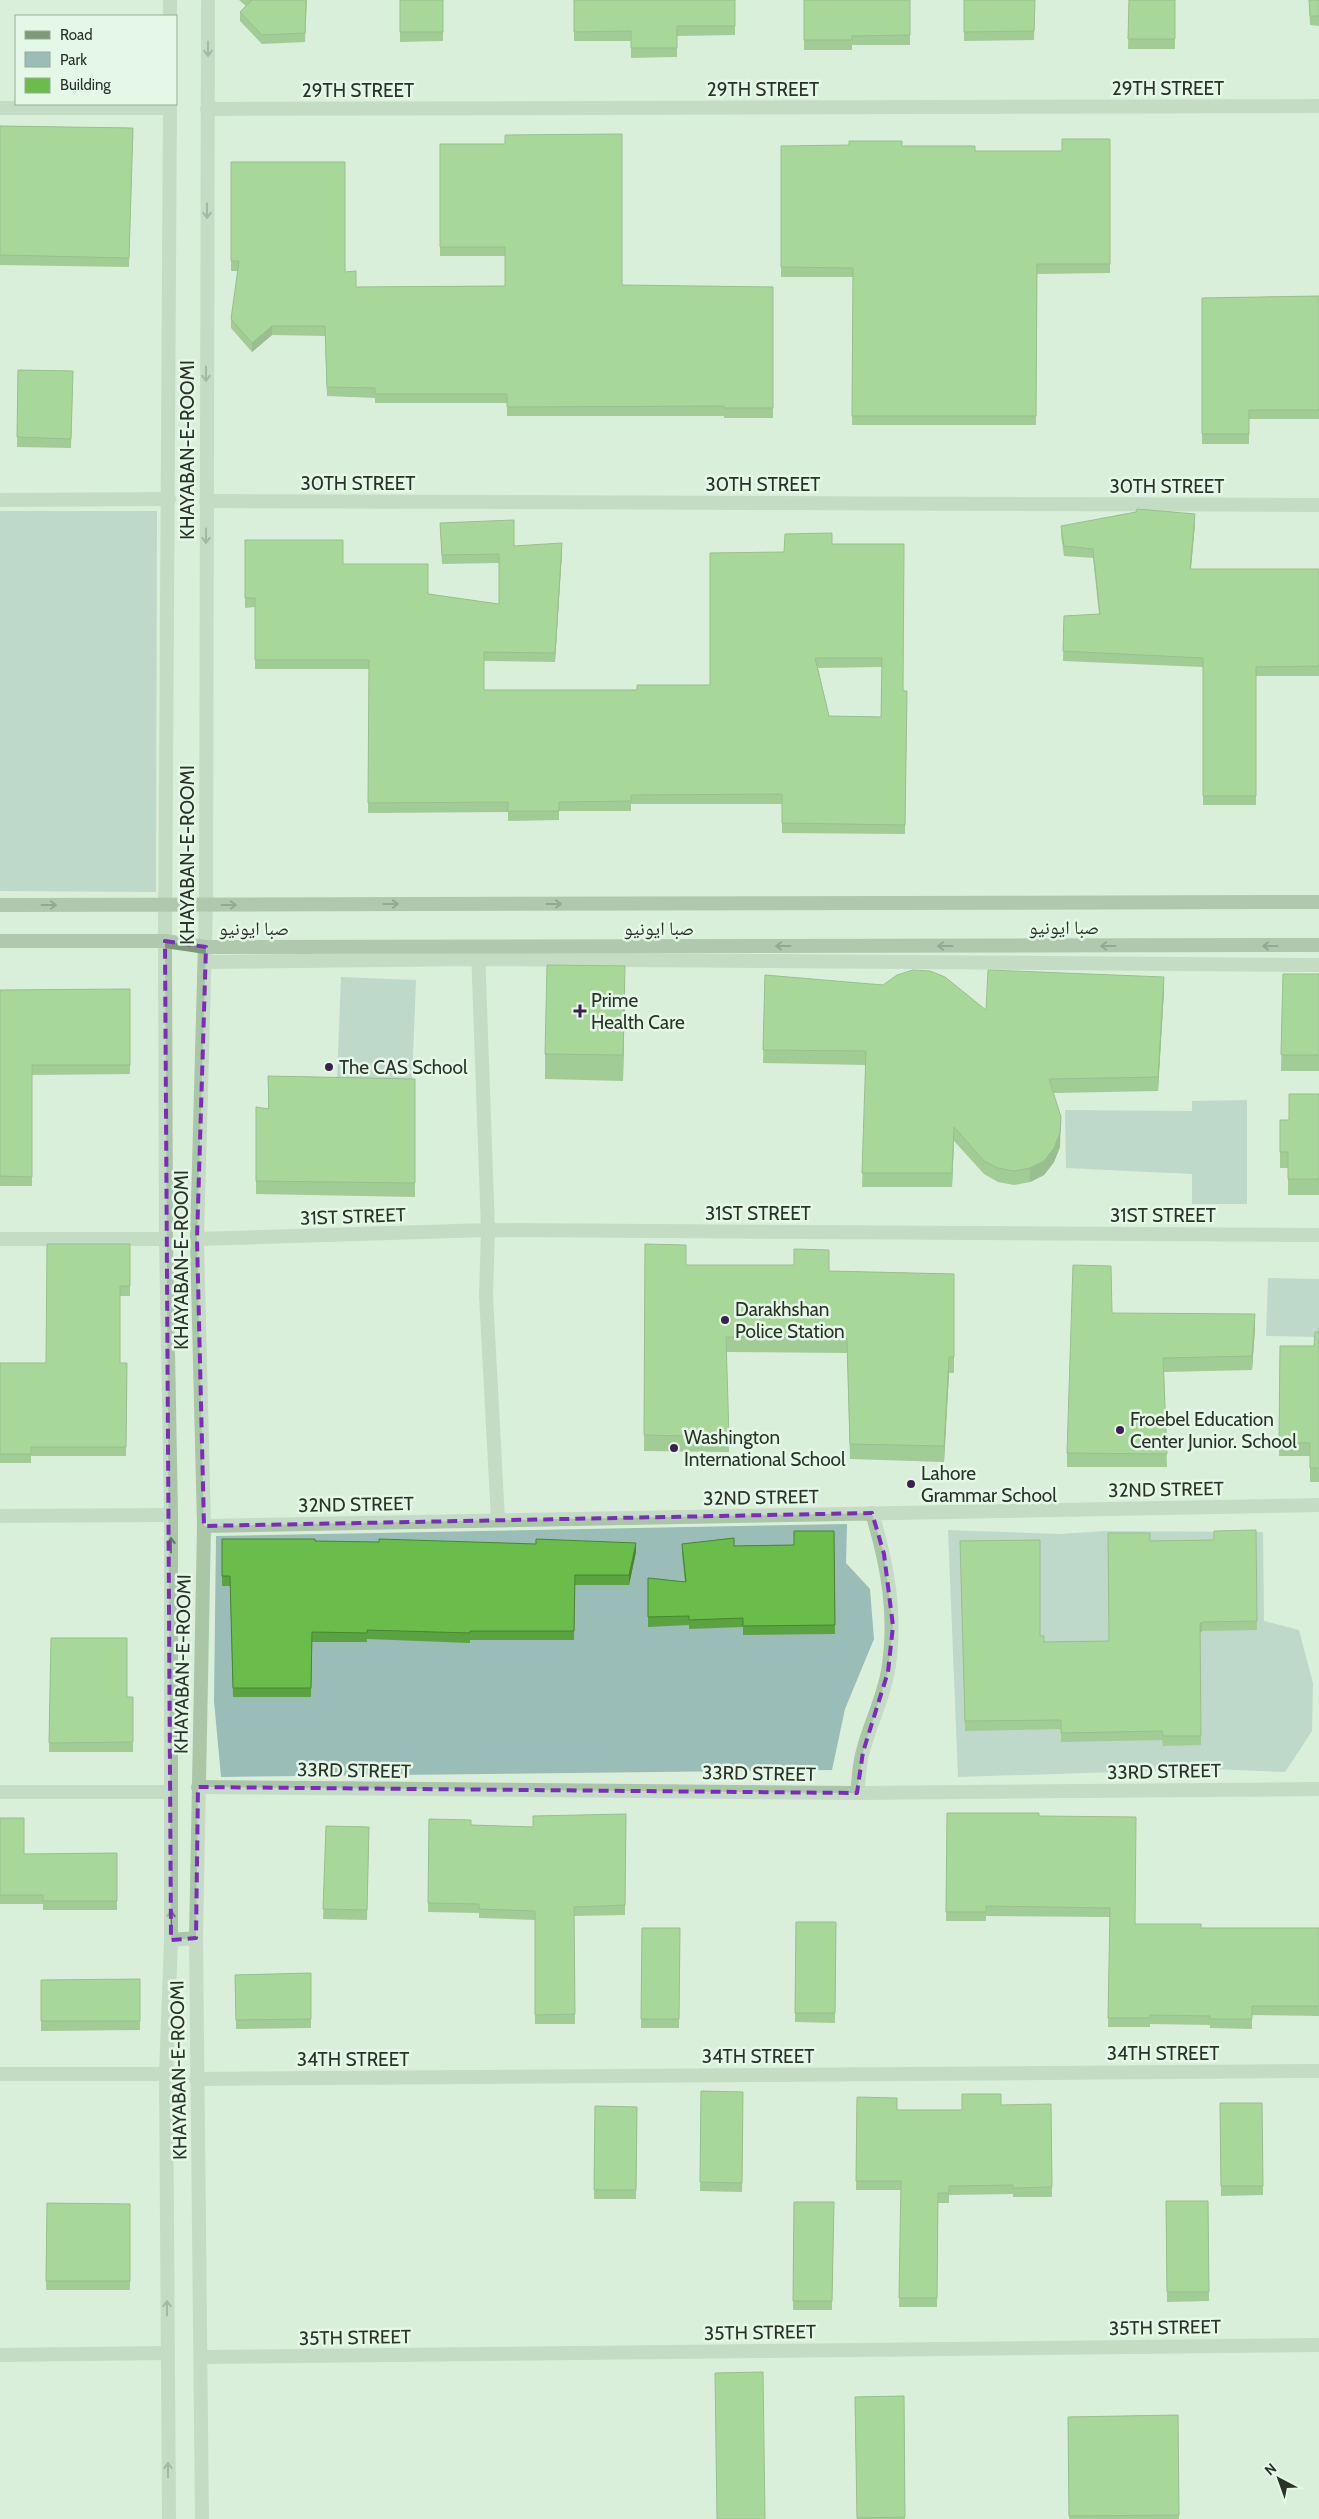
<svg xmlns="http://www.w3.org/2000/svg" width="1319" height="2519" viewBox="0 0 1319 2519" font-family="Cabin,'Noto Naskh Arabic',sans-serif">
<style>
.green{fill:#9bbdb7}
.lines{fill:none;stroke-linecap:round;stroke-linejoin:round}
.service{stroke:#a9c6a7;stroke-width:14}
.minor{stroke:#a9c6a7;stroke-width:14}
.tertiary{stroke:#a9c6a7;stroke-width:14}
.secondary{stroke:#7d9978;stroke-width:14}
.wall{fill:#5ba340;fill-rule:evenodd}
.shaded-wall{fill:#4a8434}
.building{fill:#6abd4a;stroke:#4a8434;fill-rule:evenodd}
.oneway{stroke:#637561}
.oneway2{stroke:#42523f}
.marked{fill:none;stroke:#7b2cbf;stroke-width:4;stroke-dasharray:10 6;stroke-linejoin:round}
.poi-dot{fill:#3b2051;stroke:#e5f7e6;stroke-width:2}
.labels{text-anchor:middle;stroke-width:5;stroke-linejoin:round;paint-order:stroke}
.street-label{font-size:19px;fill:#293327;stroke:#e5f7e6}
.poi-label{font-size:19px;fill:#293327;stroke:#e5f7e6;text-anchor:start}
</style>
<rect width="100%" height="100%" fill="#daefda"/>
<path class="green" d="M 0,511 L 157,511 L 156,892 L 0,891 Z
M 341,977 L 416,980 L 412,1081 L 337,1078 Z
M 1247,1100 L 1247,1204 L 1192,1204 L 1192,1174 L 1066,1168 L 1065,1110 L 1192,1111 L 1192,1101 Z
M 1268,1278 L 1319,1279 L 1319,1337 L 1266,1336 Z
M 847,1524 L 846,1563 L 870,1589 L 874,1639 L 845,1709 L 832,1770 L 221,1777 L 214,1701 L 216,1536 Z
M 948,1530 L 1060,1534 L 1106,1531 L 1263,1532 L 1264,1621 L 1299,1630 L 1313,1683 L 1312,1731 L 1285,1772 L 1212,1769 L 958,1777 Z"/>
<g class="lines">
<path class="service" d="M 478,950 L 488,1230 L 486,1295 L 498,1520
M 205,962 L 478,959 L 1319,965"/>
<path class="minor" d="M 0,108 L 170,108
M 207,109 L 1319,106
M 0,500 L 169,499
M 206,501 L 1319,505
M 0,1239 L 166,1239
M 197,1239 L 488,1230 L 1319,1235
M 0,1516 L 171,1515
M 204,1526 L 1319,1505
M 198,1787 L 857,1793 L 1319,1789
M 0,1792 L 170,1792
M 857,1793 C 859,1779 859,1764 863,1751 C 870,1724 883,1699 888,1671 C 897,1616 888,1566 872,1513
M 0,2074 L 166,2074
M 196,2079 L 1319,2071
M 0,2355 L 167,2353
M 202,2357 L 1319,2345"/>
<path class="tertiary" d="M 170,16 L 170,0
M 171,1940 L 196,1938
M 169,2519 L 166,2074 L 171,1940 L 171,1515 L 166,1239 L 165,941 L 170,104
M 202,2519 L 196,1938 L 204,1526 L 197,1239 L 206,905 L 208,0"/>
<path class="secondary" d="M 0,905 L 1319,902
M 0,941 L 165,941 L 206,947 L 1319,945"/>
</g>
<path class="wall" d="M 239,0 L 307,0 L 305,42 L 262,44 L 240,21 L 240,12 L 246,6 Z
M 400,0 L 443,0 L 443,41 L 400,42 Z
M 574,0 L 735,0 L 735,35 L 677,36 L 677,57 L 631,58 L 631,41 L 574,41 Z
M 804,0 L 910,0 L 910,45 L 852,45 L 852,50 L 804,50 Z
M 964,0 L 1035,0 L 1034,40 L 964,41 Z
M 1129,0 L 1175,0 L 1175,49 L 1128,49 Z
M 1309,0 L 1319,0 L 1319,26 L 1310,25 Z
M 0,126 L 133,128 L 129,267 L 0,265 Z
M 1110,139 L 1110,273 L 1037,274 L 1036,425 L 852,425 L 853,277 L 781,277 L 781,146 L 902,146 L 975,151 L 1062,151 Z
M 440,144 L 622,285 L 773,287 L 773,418 L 724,418 L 724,416 L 507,416 L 507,403 L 375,403 L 375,398 L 327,396 L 325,336 L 272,335 L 252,352 L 231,328 L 231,319 L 238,271 L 231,271 L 231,162 L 345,272 L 356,287 L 505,286 L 505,256 L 440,256 Z
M 1319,296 L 1319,419 L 1249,419 L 1249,444 L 1202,444 L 1202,298 Z
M 18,370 L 73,371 L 71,448 L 17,447 Z
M 440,523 L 514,546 L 562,552 L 555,662 L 484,661 L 484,690 L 637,690 L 710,685 L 784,552 L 832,544 L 903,691 L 907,691 L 905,834 L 782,833 L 782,804 L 631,804 L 631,811 L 559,811 L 559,820 L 508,821 L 508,812 L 368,813 L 369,669 L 255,669 L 255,607 L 245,608 L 245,540 L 343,564 L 428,594 L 499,604 L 499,563 L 442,564 ZM 882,667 L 881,717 L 829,716 L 818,668 Z
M 1195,523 L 1191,569 L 1319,569 L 1319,676 L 1256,676 L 1256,805 L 1203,805 L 1203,667 L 1063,661 L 1064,616 L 1099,614 L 1093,558 L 1064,556 L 1061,535 L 1061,526 Z
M 1283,974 L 1319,974 L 1319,1071 L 1281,1071 Z
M 765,975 L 986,1010 L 1164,990 L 1158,1091 L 1053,1093 L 1060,1147 L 1054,1162 L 1044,1175 L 1030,1182 L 1014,1185 L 998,1182 L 984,1174 L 954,1141 L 952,1187 L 862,1187 L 866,1065 L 763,1063 Z
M 130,989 L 130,1074 L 32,1075 L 32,1186 L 0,1186 L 0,990 Z
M 625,992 L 623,1081 L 545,1079 L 545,1054 Z
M 268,1076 L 415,1079 L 415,1197 L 256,1194 L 256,1107 L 268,1109 Z
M 1319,1094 L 1319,1195 L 1288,1195 L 1288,1168 L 1280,1168 L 1280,1120 L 1289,1120 Z
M 130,1244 L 130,1296 L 120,1296 L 120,1363 L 127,1363 L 126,1456 L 31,1456 L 31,1463 L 0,1463 L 0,1363 L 46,1363 Z
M 645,1244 L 686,1265 L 829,1271 L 954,1274 L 954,1373 L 949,1373 L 944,1462 L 850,1459 L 847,1353 L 726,1352 L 729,1452 L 644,1451 Z
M 1112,1313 L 1255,1328 L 1252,1370 L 1164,1372 L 1167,1467 L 1067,1467 L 1067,1453 Z
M 1319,1332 L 1319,1482 L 1310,1482 L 1310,1456 L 1279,1456 L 1280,1346 L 1314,1346 Z
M 1256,1530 L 1257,1630 L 1202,1631 L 1200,1633 L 1201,1745 L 1163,1746 L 1162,1740 L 1061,1742 L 1061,1729 L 965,1731 L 960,1541 L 1040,1636 L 1044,1642 L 1109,1641 L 1150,1541 L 1214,1540 Z
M 834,1531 L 835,1634 L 743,1635 L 743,1627 L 689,1629 L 689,1625 L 648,1627 L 648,1578 L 685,1582 L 682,1553 L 682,1544 L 734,1546 L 794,1545 Z
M 222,1539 L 315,1541 L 636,1552 L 629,1585 L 575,1585 L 574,1640 L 470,1640 L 470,1643 L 367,1639 L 367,1642 L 312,1642 L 311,1697 L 233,1697 L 230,1586 L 222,1586 Z
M 51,1638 L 127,1697 L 133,1697 L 133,1752 L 49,1752 Z
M 947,1813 L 1039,1816 L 1135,1924 L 1201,1928 L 1319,1928 L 1319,2016 L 1252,2015 L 1252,2029 L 1210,2028 L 1210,2025 L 1150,2024 L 1150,2027 L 1108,2027 L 1110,1917 L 986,1916 L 986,1921 L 946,1921 Z
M 626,1814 L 625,1915 L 574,1916 L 575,2024 L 535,2024 L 535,1920 L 479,1918 L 479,1913 L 428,1912 L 429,1819 L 471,1825 L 533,1827 Z
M 0,1818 L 24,1854 L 117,1853 L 117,1910 L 43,1910 L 43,1904 L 0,1904 Z
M 326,1826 L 369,1827 L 367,1920 L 323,1919 Z
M 796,1922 L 836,1922 L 835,2023 L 795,2022 Z
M 642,1928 L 680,1928 L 679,2028 L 641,2028 Z
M 311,1973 L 311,2028 L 236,2029 L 235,1975 Z
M 140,1979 L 140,2030 L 41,2031 L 41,1980 Z
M 701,2091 L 743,2092 L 742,2192 L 700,2191 Z
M 857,2097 L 897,2110 L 962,2110 L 1001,2105 L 1051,2104 L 1052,2197 L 1013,2197 L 1013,2194 L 949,2195 L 949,2203 L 938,2203 L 937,2307 L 899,2307 L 901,2190 L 856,2190 Z
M 1220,2103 L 1262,2103 L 1263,2195 L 1221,2196 Z
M 595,2106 L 637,2107 L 636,2199 L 594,2199 Z
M 1166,2201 L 1208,2201 L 1209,2301 L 1167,2302 Z
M 794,2202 L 834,2202 L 832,2310 L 793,2310 Z
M 47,2203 L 130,2204 L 130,2290 L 46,2290 Z
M 904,2396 L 905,2519 L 857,2519 L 855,2397 Z
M 1178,2415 L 1179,2519 L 1069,2519 L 1068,2417 Z"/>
<path class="shaded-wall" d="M 272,326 L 272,335 L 252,352 L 252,343 Z
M 1195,514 L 1195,523 L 1190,578 L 1190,569 Z
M 562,543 L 562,552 L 555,662 L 555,653 Z
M 625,966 L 625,992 L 623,1081 L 623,1055 Z
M 1164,977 L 1164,990 L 1158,1091 L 1158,1077 Z
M 1061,1117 L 1060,1147 L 1054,1162 L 1044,1175 L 1030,1182 L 1030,1168 Z
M 954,1127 L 954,1141 L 952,1187 L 952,1173 Z
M 1255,1314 L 1255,1328 L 1252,1370 L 1252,1356 Z
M 949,1357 L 949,1373 L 944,1462 L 944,1446 Z
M 636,1543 L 636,1552 L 629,1585 L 629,1575 Z
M 1202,1622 L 1202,1631 L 1200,1633 L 1200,1624 Z"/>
<path class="building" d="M 250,0 L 306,0 L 305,33 L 262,35 L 240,12 L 251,1 Z
M 400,0 L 443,0 L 443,32 L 400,32 Z
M 574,0 L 735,0 L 735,26 L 677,26 L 677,48 L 631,48 L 631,31 L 574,32 Z
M 804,0 L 910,0 L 910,35 L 852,36 L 852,40 L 804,40 Z
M 964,0 L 1035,0 L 1034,31 L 964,32 Z
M 1129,0 L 1175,0 L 1175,39 L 1128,39 Z
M 1309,0 L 1319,0 L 1319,16 L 1310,16 Z
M 0,126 L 133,128 L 129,258 L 0,255 Z
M 622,134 L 622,285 L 773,287 L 773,408 L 724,408 L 724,406 L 507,407 L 507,394 L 375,394 L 375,388 L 327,387 L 325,326 L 272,326 L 252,343 L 231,319 L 239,261 L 231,261 L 231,162 L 345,162 L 345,272 L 356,271 L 356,287 L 505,286 L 505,247 L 440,247 L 440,144 L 505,144 L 505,135 Z
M 1062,139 L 1110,139 L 1110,264 L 1037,264 L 1036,416 L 852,416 L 853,268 L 781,267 L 781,146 L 849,145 L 849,141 L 902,141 L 902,146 L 975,146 L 975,151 L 1062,151 Z
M 1319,296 L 1319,410 L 1249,410 L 1249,434 L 1202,434 L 1202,298 Z
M 18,370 L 73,371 L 71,439 L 17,437 Z
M 1137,509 L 1195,514 L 1190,569 L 1319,569 L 1319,666 L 1256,667 L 1256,796 L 1203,796 L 1203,658 L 1063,651 L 1064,616 L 1100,614 L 1093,549 L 1064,546 L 1061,526 L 1136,512 Z
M 514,520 L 514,546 L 562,543 L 555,653 L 484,652 L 484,690 L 637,690 L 637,685 L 710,685 L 710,553 L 784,552 L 785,534 L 832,533 L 832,544 L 904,544 L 903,691 L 907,691 L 905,825 L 782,823 L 782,794 L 631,795 L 631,801 L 559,802 L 559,811 L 508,811 L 508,802 L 368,803 L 369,660 L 255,660 L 255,598 L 245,598 L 245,540 L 343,540 L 343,564 L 428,564 L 428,594 L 499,604 L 499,554 L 442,555 L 440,523 ZM 815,658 L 882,658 L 881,717 L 829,716 Z
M 547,965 L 625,966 L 623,1055 L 545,1054 Z
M 913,970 L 930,971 L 945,977 L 986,1010 L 988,970 L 1164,977 L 1158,1077 L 1049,1079 L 1061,1117 L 1060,1133 L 1054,1148 L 1044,1161 L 1030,1168 L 1014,1171 L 998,1168 L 984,1161 L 954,1127 L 952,1173 L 862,1173 L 866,1051 L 763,1050 L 765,975 L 883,985 L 897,975 Z
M 1283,974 L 1319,974 L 1319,1055 L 1281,1055 Z
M 130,989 L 130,1065 L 32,1065 L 32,1177 L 0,1176 L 0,990 Z
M 268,1076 L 415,1079 L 415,1183 L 256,1181 L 256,1107 L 269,1109 Z
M 1289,1094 L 1319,1094 L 1319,1179 L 1288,1179 L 1288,1152 L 1280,1152 L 1280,1120 L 1289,1120 Z
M 47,1244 L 130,1244 L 130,1286 L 120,1286 L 120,1363 L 127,1363 L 126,1447 L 31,1447 L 31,1454 L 0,1454 L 0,1363 L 46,1363 Z
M 645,1244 L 686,1245 L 686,1265 L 794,1265 L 794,1249 L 829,1250 L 829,1271 L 954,1274 L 954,1357 L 949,1357 L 944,1446 L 850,1444 L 847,1338 L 726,1337 L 729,1437 L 644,1435 Z
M 1073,1265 L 1111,1266 L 1112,1313 L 1255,1314 L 1252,1356 L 1163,1358 L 1167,1454 L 1067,1453 Z
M 1315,1332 L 1319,1332 L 1319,1468 L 1310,1468 L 1310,1443 L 1279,1442 L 1280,1346 L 1314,1346 Z
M 1256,1530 L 1257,1621 L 1202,1622 L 1200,1624 L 1201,1736 L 1163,1736 L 1162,1731 L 1061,1733 L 1061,1720 L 965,1721 L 960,1541 L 1040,1540 L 1040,1636 L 1044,1636 L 1044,1642 L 1109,1641 L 1108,1533 L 1150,1533 L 1150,1541 L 1214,1540 L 1214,1531 Z
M 794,1531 L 834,1531 L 835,1625 L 743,1626 L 743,1618 L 689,1620 L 689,1616 L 648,1617 L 648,1578 L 686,1582 L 682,1544 L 734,1538 L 734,1546 L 794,1545 Z
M 222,1539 L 315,1539 L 315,1541 L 379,1542 L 379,1539 L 536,1544 L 536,1539 L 636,1543 L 629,1575 L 575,1575 L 574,1631 L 470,1631 L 470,1633 L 367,1630 L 367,1633 L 312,1632 L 311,1688 L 233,1688 L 230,1576 L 222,1576 Z
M 51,1638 L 127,1638 L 127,1697 L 133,1697 L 133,1742 L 49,1743 Z
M 947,1813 L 1039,1813 L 1039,1816 L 1136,1817 L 1135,1924 L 1201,1924 L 1201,1928 L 1319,1928 L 1319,2006 L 1252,2006 L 1252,2019 L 1210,2019 L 1210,2016 L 1150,2015 L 1150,2018 L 1108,2018 L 1110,1908 L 986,1906 L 986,1912 L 946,1912 Z
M 626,1814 L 625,1905 L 574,1907 L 575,2014 L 535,2015 L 535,1911 L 479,1909 L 479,1904 L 428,1903 L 429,1819 L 471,1820 L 471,1825 L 533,1827 L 533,1816 Z
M 0,1818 L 24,1818 L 24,1854 L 117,1853 L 117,1901 L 43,1901 L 43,1895 L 0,1895 Z
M 326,1826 L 369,1827 L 367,1910 L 323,1909 Z
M 796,1922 L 836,1922 L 835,2013 L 795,2013 Z
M 642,1928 L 680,1928 L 679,2019 L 641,2019 Z
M 311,1973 L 311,2019 L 236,2020 L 235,1975 Z
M 140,1979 L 140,2021 L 41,2021 L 41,1980 Z
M 701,2091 L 743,2092 L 742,2183 L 700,2182 Z
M 962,2094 L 1001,2094 L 1001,2105 L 1051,2104 L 1052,2187 L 1013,2188 L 1013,2185 L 949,2186 L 949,2193 L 938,2193 L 937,2298 L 899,2298 L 901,2181 L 856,2181 L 857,2097 L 897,2098 L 897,2110 L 962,2110 Z
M 1220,2103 L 1262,2103 L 1263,2186 L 1221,2186 Z
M 595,2106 L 637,2107 L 636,2190 L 594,2190 Z
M 1166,2201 L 1208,2201 L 1209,2292 L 1167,2292 Z
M 794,2202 L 834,2202 L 832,2301 L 793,2301 Z
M 47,2203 L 130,2204 L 130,2281 L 46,2281 Z
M 763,2372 L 765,2519 L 717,2519 L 715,2373 Z
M 904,2396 L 905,2517 L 857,2518 L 855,2397 Z
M 1178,2415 L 1179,2515 L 1069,2516 L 1068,2417 Z"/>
<defs><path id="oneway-shaft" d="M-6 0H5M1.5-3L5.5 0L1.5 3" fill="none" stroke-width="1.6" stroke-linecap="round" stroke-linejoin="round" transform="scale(1.25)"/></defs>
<g class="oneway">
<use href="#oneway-shaft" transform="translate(208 49) rotate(90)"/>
<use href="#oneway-shaft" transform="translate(207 211) rotate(90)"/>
<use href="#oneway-shaft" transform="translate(206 374) rotate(90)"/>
<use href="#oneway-shaft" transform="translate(206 536) rotate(90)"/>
<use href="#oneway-shaft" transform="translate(171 1545) rotate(-90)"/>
<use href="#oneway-shaft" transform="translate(171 1918) rotate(-90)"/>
<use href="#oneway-shaft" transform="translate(167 2308) rotate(-90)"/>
<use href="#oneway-shaft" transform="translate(168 2470) rotate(-90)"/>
</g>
<g class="oneway2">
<use href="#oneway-shaft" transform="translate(391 904)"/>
<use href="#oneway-shaft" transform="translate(554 904)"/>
<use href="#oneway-shaft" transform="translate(49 905)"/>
<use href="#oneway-shaft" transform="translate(229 905)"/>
<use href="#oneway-shaft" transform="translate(783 946) rotate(180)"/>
<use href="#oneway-shaft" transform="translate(945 946) rotate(180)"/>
<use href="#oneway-shaft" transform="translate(1108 946) rotate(180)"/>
<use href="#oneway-shaft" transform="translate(1270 946) rotate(180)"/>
</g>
<path d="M0 0H1319V2519H0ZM 165,941 L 206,947 L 197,1239 L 204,1526 L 872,1513 L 884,1554 L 893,1626 L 888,1672 L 863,1752 L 857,1793 L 198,1787 L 196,1938 L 171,1940 Z" fill="#daefda" fill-opacity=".55" fill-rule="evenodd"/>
<path class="marked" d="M 165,941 L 206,947 L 197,1239 L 204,1526 L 872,1513 L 884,1554 L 893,1626 L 888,1672 L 863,1752 L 857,1793 L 198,1787 L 196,1938 L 171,1940 Z"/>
<g class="poi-dot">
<path d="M577.5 1003.5h5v5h5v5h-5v5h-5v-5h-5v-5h5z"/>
<circle cx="329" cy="1067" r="5"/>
<circle cx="725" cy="1320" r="5"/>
<circle cx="1120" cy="1430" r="5"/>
<circle cx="674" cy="1448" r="5"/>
<circle cx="911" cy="1484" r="5"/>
</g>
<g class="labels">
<g class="street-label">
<text x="1168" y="95">29TH STREET</text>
<text x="763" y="96">29TH STREET</text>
<text x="358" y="97">29TH STREET</text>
<text transform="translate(187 450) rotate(-90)" y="7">KHAYABAN-E-ROOMI</text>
<text x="358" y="490">30TH STREET</text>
<text x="763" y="491">30TH STREET</text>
<text x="1167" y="493">30TH STREET</text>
<text transform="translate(187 855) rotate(-90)" y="7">KHAYABAN-E-ROOMI</text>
<text x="1064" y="934">صبا ایونیو</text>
<text x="254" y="935">صبا ایونیو</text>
<text x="659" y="935">صبا ایونیو</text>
<text x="758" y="1220">31ST STREET</text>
<text x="1163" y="1222">31ST STREET</text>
<text transform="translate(353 1216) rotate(-2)" y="7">31ST STREET</text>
<text transform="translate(181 1260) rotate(-90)" y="7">KHAYABAN-E-ROOMI</text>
<text transform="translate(1166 1489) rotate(-1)" y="7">32ND STREET</text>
<text transform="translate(761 1497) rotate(-1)" y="7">32ND STREET</text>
<text transform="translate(356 1504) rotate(-1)" y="7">32ND STREET</text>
<text transform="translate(182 1664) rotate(-89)" y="7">KHAYABAN-E-ROOMI</text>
<text transform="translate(354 1770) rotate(1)" y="7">33RD STREET</text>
<text transform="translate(1164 1771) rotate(-1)" y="7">33RD STREET</text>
<text transform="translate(759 1773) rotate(1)" y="7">33RD STREET</text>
<text x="1163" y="2060">34TH STREET</text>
<text x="758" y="2063">34TH STREET</text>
<text x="353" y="2066">34TH STREET</text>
<text transform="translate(178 2070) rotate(-91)" y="7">KHAYABAN-E-ROOMI</text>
<text transform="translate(1165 2327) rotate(-1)" y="7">35TH STREET</text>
<text transform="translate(760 2332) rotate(-1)" y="7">35TH STREET</text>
<text transform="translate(355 2337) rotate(-1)" y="7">35TH STREET</text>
</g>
<g class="poi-label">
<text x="591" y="1007">Prime<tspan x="591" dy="22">Health Care</tspan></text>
<text x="339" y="1074">The CAS School</text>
<text x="735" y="1316">Darakhshan<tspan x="735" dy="22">Police Station</tspan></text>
<text x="1130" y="1426">Froebel Education<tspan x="1130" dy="22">Center Junior. School</tspan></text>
<text x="684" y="1444">Washington<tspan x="684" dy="22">International School</tspan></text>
<text x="921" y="1480">Lahore<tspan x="921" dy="22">Grammar School</tspan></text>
</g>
</g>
<rect x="15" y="15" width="162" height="90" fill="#e5f7e6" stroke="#9aa99a"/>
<rect x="25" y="31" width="25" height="8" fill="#7d9978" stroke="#9aa99a"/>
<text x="60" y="40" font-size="15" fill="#293327">Road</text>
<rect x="25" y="52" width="25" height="15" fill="#9bbdb7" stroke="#9aa99a"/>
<text x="60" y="65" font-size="15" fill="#293327">Park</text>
<rect x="25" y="78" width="25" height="15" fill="#6abd4a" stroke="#9aa99a"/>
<text x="60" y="90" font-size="15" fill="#293327">Building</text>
<g transform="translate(1279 2479) rotate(319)" stroke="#e5f7e6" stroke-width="4" paint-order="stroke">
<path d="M0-4L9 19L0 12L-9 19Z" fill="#293327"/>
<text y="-8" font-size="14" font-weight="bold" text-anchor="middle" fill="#293327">N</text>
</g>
</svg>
